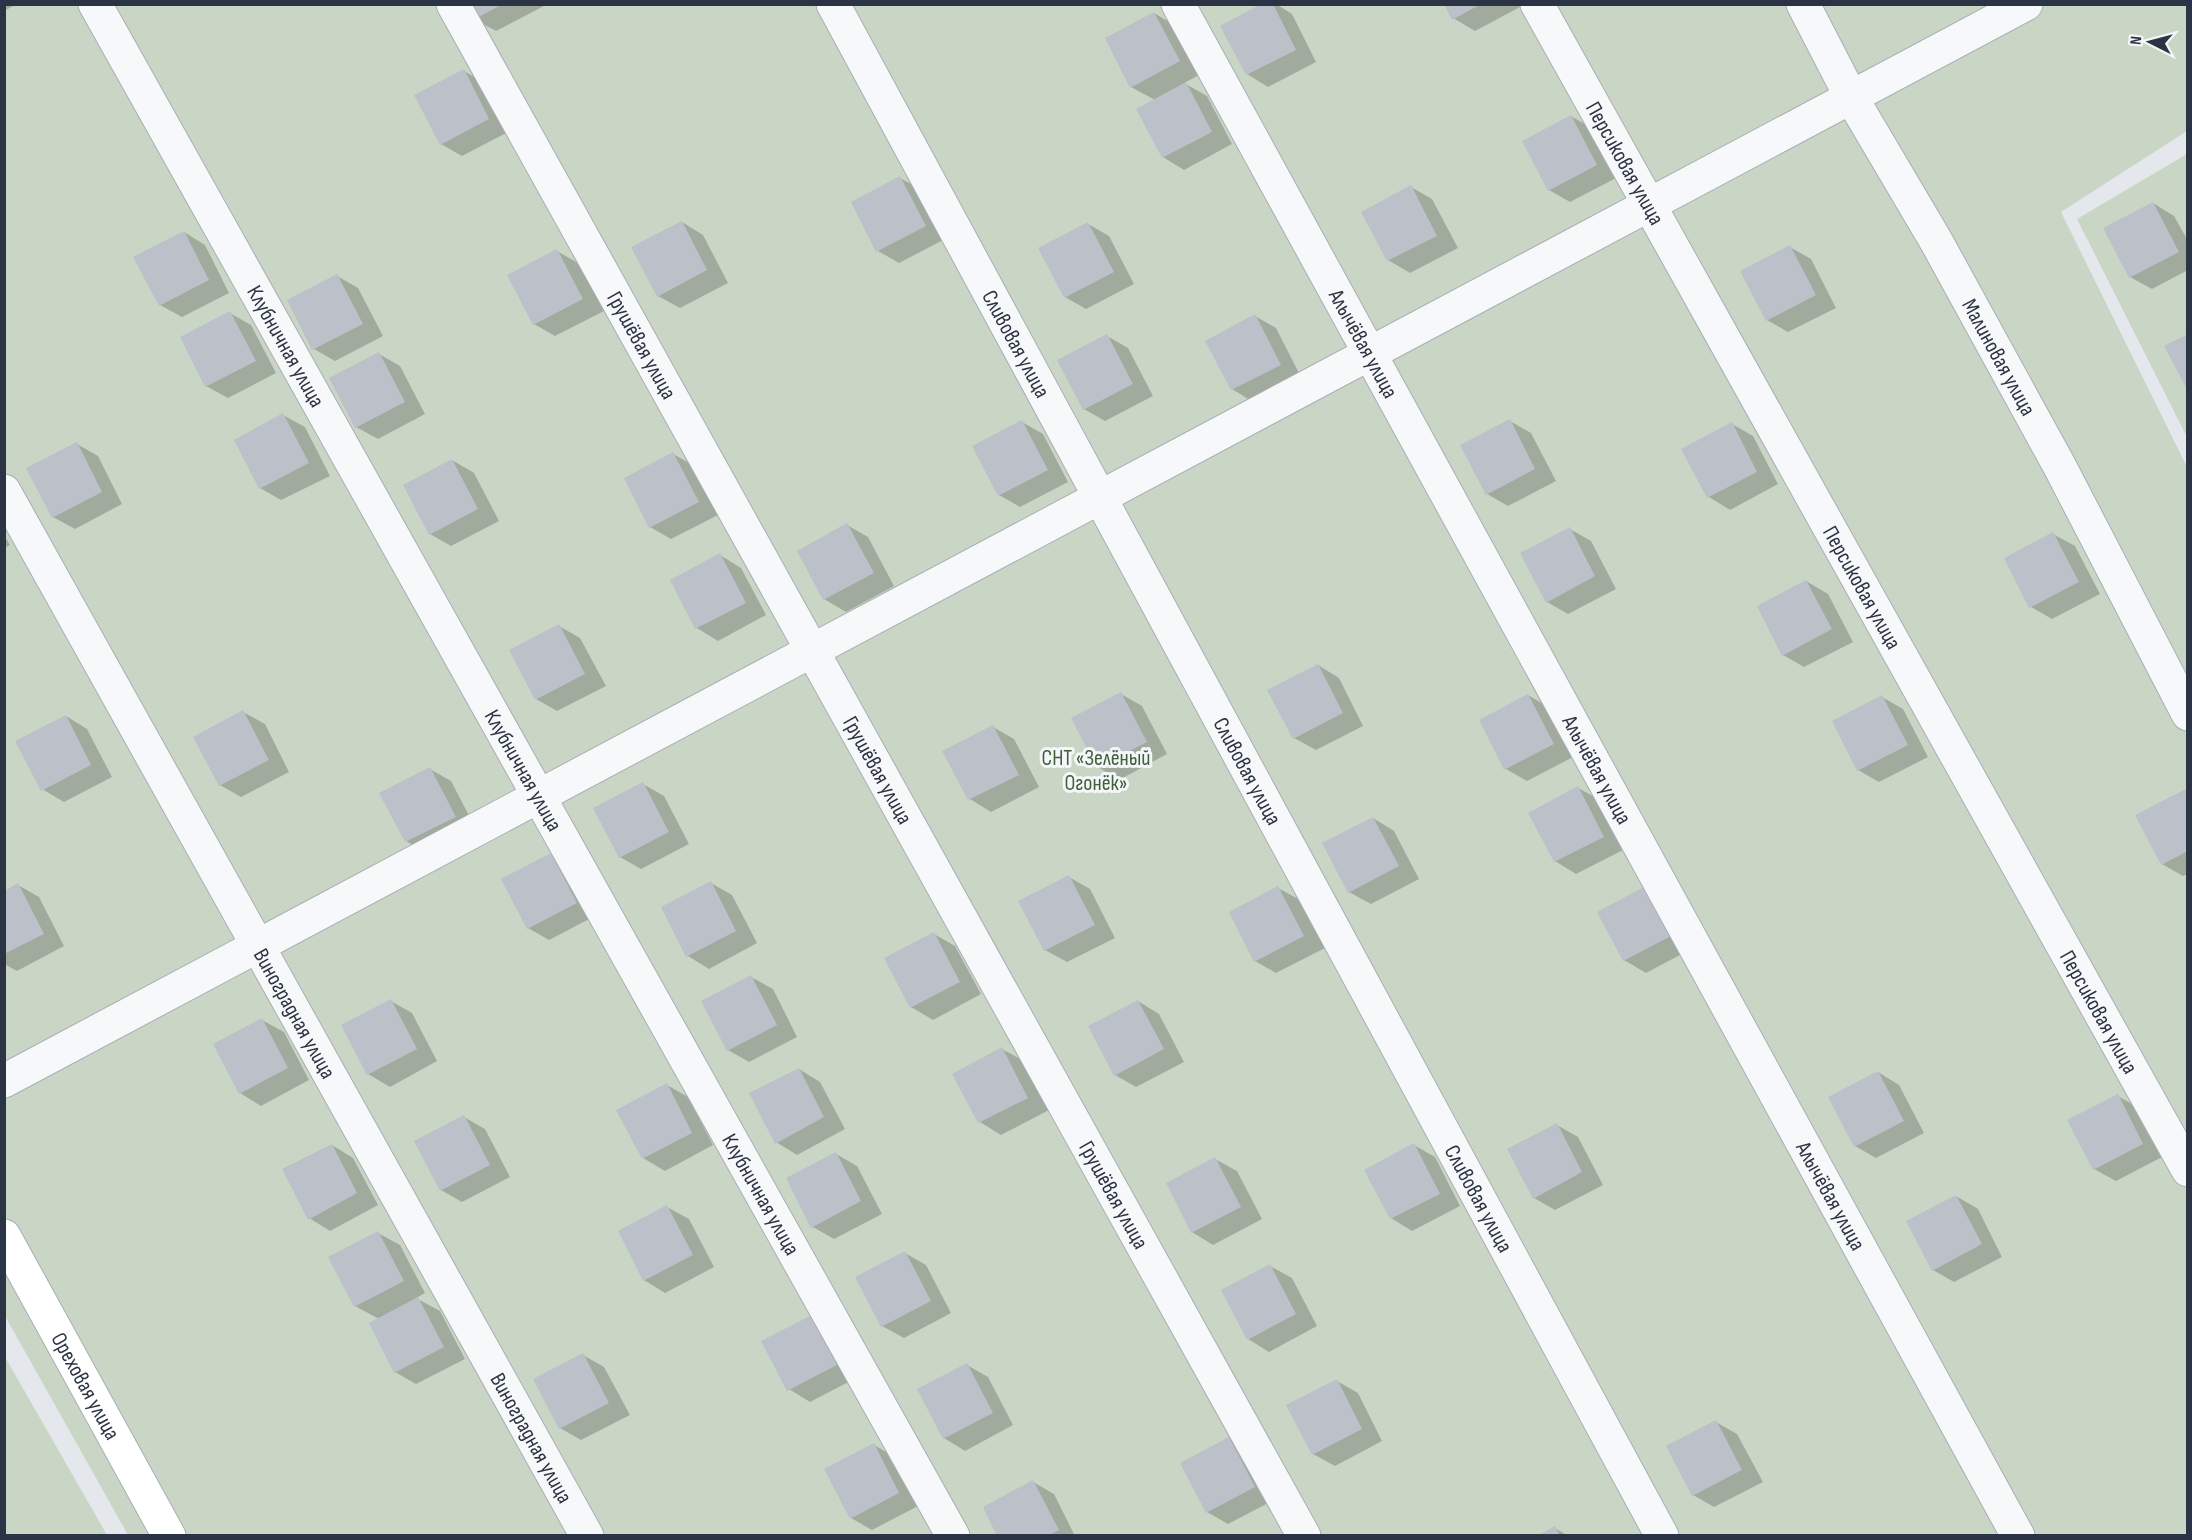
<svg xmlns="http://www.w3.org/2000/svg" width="2192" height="1540" viewBox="0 0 2192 1540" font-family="'Sofia Sans Condensed',sans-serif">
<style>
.green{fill:#c9d6c5}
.shadow{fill:#0003}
.building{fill:#bbc0c9}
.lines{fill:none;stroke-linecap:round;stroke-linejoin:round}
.street-casing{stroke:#a9aeb6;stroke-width:35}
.secondary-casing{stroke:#a9aeb6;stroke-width:35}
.street{stroke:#f7f8fa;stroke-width:33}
.secondary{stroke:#fff;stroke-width:33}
.labels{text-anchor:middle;stroke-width:6;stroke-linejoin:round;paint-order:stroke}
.street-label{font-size:22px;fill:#2b3444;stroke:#f4f6f9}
.park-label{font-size:22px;fill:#406038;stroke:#f4f6f9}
</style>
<rect width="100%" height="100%" fill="#e4e7ec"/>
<path class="green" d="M 4,5 L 2187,5 L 2187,131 L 2061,212 L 2187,467 L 2187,1535 L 128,1535 L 5,1316 Z
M 2187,154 L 2187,437 L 2077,219 Z
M 4,1357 L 5,1357 L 107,1535 L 5,1535 Z"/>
<path class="shadow" d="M 4,4 L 17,4 L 4,11 Z
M 467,4 L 543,4 L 544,6 L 496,31 L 474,19 Z
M 1264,4 L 1276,4 L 1292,14 L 1316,62 L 1268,87 L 1247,74 Z
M 1446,4 L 1522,4 L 1522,6 L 1475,31 L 1453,18 Z
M 1154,13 L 1176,26 L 1201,74 L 1184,83 L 1207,96 L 1232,144 L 1184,170 L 1163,157 L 1155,100 L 1131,87 Z
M 464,71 L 485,83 L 510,131 L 462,156 L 441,144 Z
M 1571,116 L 1593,129 L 1618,177 L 1570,202 L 1549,190 Z
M 900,178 L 922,190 L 947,238 L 899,263 L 878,251 Z
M 1411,187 L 1432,199 L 1458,248 L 1410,273 L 1388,260 L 1363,212 Z
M 2153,203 L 2174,216 L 2188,241 L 2188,270 L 2152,289 L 2130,277 Z
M 682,222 L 703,235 L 728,283 L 680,308 L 658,296 Z
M 1088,224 L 1109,236 L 1134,284 L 1086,309 L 1065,297 Z
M 184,232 L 205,245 L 229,293 L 182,317 L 160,305 Z
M 1790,247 L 1811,259 L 1836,308 L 1788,332 L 1767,320 Z
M 557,251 L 578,263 L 604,311 L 555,336 L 534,324 Z
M 337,276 L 358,288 L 383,336 L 335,361 L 314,349 Z
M 230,313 L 251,325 L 276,373 L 228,398 L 206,386 Z
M 1255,316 L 1276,328 L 1301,377 L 1253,402 L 1232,389 Z
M 1107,336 L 1128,348 L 1153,396 L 1105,421 L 1084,409 Z
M 379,354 L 400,366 L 425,414 L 378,439 L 356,427 Z
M 283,415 L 305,427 L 330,476 L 281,500 L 260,488 Z
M 1510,421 L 1531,433 L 1556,481 L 1508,506 L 1487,494 Z
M 1022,422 L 1043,434 L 1068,482 L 1020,507 L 999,495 Z
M 1732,424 L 1753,436 L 1778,484 L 1730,510 L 1709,497 L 1683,449 Z
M 77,444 L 98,456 L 122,504 L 75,529 L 53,517 Z
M 673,454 L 695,466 L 720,514 L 671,539 L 650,527 Z
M 452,460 L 474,473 L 499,521 L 451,546 L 430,534 Z
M 847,525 L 868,537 L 894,586 L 846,612 L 824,599 L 799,551 Z
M 1570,529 L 1591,541 L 1616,589 L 1568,614 L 1547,602 Z
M 2053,534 L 2075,546 L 2100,594 L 2052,619 L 2031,607 Z
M 4,535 L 10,545 L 4,548 Z
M 720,555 L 741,568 L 766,615 L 718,641 L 697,628 L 672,580 Z
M 1806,581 L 1828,594 L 1853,642 L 1804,667 L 1783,655 Z
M 559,626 L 580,638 L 606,686 L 557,711 L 536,699 Z
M 1318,665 L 1339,678 L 1363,726 L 1316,750 L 1294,738 Z
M 1121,694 L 1142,706 L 1167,754 L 1119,780 L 1098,767 Z
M 1528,695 L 1550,708 L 1575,756 L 1527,781 L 1506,769 Z
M 1882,697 L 1903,709 L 1928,757 L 1879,782 L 1858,770 Z
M 243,712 L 265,724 L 289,772 L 241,797 L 220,785 Z
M 66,716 L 87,729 L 112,777 L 64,802 L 42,789 Z
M 993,727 L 1014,739 L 1039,787 L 991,812 L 970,799 L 944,751 Z
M 430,769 L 451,781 L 476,829 L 428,854 L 406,841 Z
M 643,784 L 664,796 L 689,844 L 641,869 L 620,857 Z
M 1578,788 L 1600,800 L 1625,849 L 1576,874 L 1555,861 Z
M 2185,791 L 2188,792 L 2188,874 L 2183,876 L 2162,864 Z
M 1373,818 L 1394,831 L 1419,879 L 1371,904 L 1349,892 Z
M 551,854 L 572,867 L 597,915 L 549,940 L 528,928 Z
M 1069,877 L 1090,889 L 1115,938 L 1067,962 L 1045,950 Z
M 711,883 L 732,895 L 757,943 L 709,969 L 688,956 L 663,908 Z
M 18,885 L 39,897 L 64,946 L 17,971 L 4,964 L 4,892 Z
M 1648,887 L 1693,948 L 1646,973 L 1624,960 Z
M 1278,888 L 1300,900 L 1325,948 L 1276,973 L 1255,961 Z
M 934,934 L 955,946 L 981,994 L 933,1020 L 911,1007 L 886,959 Z
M 751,977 L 773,989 L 797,1037 L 749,1062 L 728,1050 Z
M 391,1001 L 412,1013 L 437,1061 L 390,1087 L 368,1074 L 343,1026 Z
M 1138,1001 L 1159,1014 L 1184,1062 L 1136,1087 L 1115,1075 Z
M 262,1020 L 284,1032 L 309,1080 L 261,1106 L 240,1093 Z
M 1002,1049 L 1024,1061 L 1049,1110 L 1001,1135 L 980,1122 L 954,1074 Z
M 799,1069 L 820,1082 L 845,1129 L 797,1155 L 776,1142 Z
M 1878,1072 L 1899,1085 L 1924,1133 L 1876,1158 L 1855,1146 Z
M 667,1085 L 688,1097 L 713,1145 L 665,1171 L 643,1158 L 618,1110 Z
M 2118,1096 L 2139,1108 L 2164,1156 L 2116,1181 L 2094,1169 Z
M 464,1117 L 485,1129 L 510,1177 L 462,1202 L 441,1190 Z
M 1557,1125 L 1578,1137 L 1603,1185 L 1555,1210 L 1534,1198 Z
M 332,1145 L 353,1158 L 378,1205 L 330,1231 L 309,1218 Z
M 1414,1145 L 1435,1157 L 1460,1206 L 1412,1231 L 1391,1218 Z
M 836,1154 L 857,1166 L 882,1214 L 834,1239 L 813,1227 Z
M 1215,1159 L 1237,1171 L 1262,1219 L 1213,1245 L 1192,1232 Z
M 1956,1196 L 1978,1209 L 2002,1257 L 1954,1282 L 1933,1270 Z
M 667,1207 L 689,1219 L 714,1267 L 665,1293 L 644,1280 Z
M 378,1233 L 400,1245 L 425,1293 L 416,1298 L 440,1311 L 465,1359 L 416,1384 L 395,1372 L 379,1319 L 355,1306 Z
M 905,1253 L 926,1265 L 951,1313 L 904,1338 L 882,1326 Z
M 1270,1266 L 1292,1278 L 1317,1326 L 1269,1352 L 1248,1339 Z
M 812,1316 L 858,1377 L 810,1402 L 789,1389 Z
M 583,1355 L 604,1367 L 630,1415 L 581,1440 L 560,1428 Z
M 967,1365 L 988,1377 L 1013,1425 L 965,1451 L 944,1438 Z
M 1337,1381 L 1358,1393 L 1382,1441 L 1335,1466 L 1313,1454 Z
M 1716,1422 L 1737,1434 L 1763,1482 L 1714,1507 L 1693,1495 Z
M 1229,1439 L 1251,1451 L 1276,1499 L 1228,1524 L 1207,1512 Z
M 874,1445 L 895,1457 L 920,1505 L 872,1530 L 851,1518 Z
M 1033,1482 L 1054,1494 L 1075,1536 L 999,1536 Z
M 1555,1528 L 1568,1536 L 1540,1536 Z"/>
<path class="building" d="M 465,4 L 503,4 L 473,20 Z
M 1261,4 L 1273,4 L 1296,50 L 1246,75 L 1220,26 Z
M 1444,4 L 1481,4 L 1452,20 Z
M 1154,12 L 1180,61 L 1130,88 L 1105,38 Z
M 464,69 L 489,119 L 440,145 L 414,95 Z
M 1186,82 L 1212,132 L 1162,158 L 1136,109 Z
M 1571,115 L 1597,165 L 1548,191 L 1522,141 Z
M 900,176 L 926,226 L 876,252 L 851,202 Z
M 1411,185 L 1437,236 L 1387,261 L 1361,212 Z
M 2153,202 L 2179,252 L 2129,278 L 2103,228 Z
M 682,221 L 707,270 L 657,297 L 631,247 Z
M 1088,222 L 1114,272 L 1064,298 L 1038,248 Z
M 184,231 L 209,280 L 159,306 L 133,257 Z
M 1790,245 L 1816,295 L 1766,321 L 1740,271 Z
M 557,249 L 583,299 L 533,325 L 507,275 Z
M 337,274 L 363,324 L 312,350 L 287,300 Z
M 230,311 L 256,361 L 205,387 L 180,337 Z
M 1255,314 L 1281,365 L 1231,390 L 1205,341 Z
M 1107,334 L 1133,384 L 1083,410 L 1057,360 Z
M 2188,334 L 2188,391 L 2164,346 Z
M 379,352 L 405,402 L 355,428 L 329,378 Z
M 283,413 L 309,463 L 259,489 L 234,440 Z
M 1510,419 L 1535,469 L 1486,495 L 1460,445 Z
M 1022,420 L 1048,470 L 998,496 L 972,446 Z
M 1732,422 L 1757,472 L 1707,498 L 1681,449 Z
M 77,442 L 102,492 L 52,518 L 26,468 Z
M 673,452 L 699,502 L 649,528 L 624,478 Z
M 452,459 L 478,509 L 429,535 L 403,485 Z
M 847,523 L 874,573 L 823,600 L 797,551 Z
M 1570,527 L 1595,576 L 1546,603 L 1520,553 Z
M 2053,532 L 2079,582 L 2029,608 L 2004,558 Z
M 720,553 L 746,603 L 695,629 L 670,580 Z
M 1806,580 L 1832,629 L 1782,656 L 1757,606 Z
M 559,624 L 585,674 L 535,700 L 509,650 Z
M 1318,664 L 1343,713 L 1293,739 L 1267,690 Z
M 1121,692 L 1147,742 L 1097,768 L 1071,718 Z
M 1528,694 L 1554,744 L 1504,770 L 1479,720 Z
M 1882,695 L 1908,745 L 1857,771 L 1832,721 Z
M 243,710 L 269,760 L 219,786 L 193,737 Z
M 66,715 L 91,765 L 41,791 L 15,741 Z
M 993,725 L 1019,775 L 968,800 L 942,751 Z
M 430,767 L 456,817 L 405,842 L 379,793 Z
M 643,782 L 669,832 L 619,858 L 593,808 Z
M 1578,786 L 1604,837 L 1554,862 L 1528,813 Z
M 2186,789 L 2188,793 L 2188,851 L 2161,865 L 2135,815 Z
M 1373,817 L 1399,866 L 1348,893 L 1322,843 Z
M 551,853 L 577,903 L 527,929 L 501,879 Z
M 1069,875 L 1095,925 L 1044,951 L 1018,901 Z
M 711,881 L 736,931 L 686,957 L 661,907 Z
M 18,883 L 44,934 L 4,954 L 4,891 Z
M 1648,885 L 1673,935 L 1623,961 L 1597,912 Z
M 1278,886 L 1304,936 L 1254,962 L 1229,912 Z
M 934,932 L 960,982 L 910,1008 L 884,958 Z
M 751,975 L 777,1025 L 727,1051 L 701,1001 Z
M 391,999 L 417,1049 L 367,1075 L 341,1025 Z
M 1138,1000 L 1164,1049 L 1114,1076 L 1088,1026 Z
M 262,1018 L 288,1068 L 239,1094 L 213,1044 Z
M 1002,1047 L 1028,1098 L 978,1123 L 952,1074 Z
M 799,1068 L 824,1117 L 775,1144 L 749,1093 Z
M 1878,1071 L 1904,1121 L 1854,1147 L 1828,1097 Z
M 667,1083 L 692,1133 L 642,1159 L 616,1110 Z
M 2118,1094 L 2143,1144 L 2093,1170 L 2067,1120 Z
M 464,1115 L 490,1165 L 440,1191 L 414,1141 Z
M 1557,1123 L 1582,1172 L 1533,1199 L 1507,1149 Z
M 1414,1143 L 1440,1194 L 1390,1219 L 1364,1170 Z
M 332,1144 L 357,1193 L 308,1220 L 282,1169 Z
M 836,1152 L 861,1201 L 811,1228 L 786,1178 Z
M 1215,1157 L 1241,1207 L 1191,1233 L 1166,1183 Z
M 1956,1195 L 1982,1244 L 1932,1271 L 1906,1221 Z
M 667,1205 L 693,1255 L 643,1281 L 618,1231 Z
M 378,1231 L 404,1281 L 354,1307 L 328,1257 Z
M 905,1251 L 931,1301 L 881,1327 L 855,1277 Z
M 1270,1264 L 1296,1314 L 1247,1340 L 1221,1290 Z
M 418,1297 L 444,1347 L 394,1373 L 369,1323 Z
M 812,1315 L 837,1365 L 787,1391 L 761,1341 Z
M 583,1353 L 609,1403 L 559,1429 L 533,1379 Z
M 967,1363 L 993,1413 L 943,1439 L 917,1389 Z
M 1337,1379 L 1362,1429 L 1312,1455 L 1286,1405 Z
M 1716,1420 L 1742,1470 L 1692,1496 L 1666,1446 Z
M 1229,1437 L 1255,1487 L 1206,1513 L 1180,1463 Z
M 874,1443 L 899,1493 L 850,1519 L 824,1469 Z
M 1033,1480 L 1059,1530 L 1048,1536 L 997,1536 L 983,1507 Z
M 1555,1526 L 1560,1536 L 1537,1536 Z"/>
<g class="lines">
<defs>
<g id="street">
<path id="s1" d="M 95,4 L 953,1536"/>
<path id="s2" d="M 453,4 L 1304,1536"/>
<path id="s3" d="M 833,4 L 1662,1536"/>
<path id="s4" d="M 1178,4 L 2018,1536"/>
<path id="s5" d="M 1537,4 L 2188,1170"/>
<path id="s6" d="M 1803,4 L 1851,97 L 1936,241 L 2060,467 L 2188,714"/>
<path id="s7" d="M 4,491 L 587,1536"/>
<path d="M 4,1081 L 2026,4"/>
</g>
<g id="secondary">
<path id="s8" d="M 4,1236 L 169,1536"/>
</g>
</defs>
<use href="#street" class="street-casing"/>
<use href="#secondary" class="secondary-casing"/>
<use href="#street" class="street"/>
<use href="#secondary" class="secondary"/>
</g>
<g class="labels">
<g class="street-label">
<text dy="8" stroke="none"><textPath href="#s5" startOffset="182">Персиковая улица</textPath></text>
<text dy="8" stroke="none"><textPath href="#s3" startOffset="386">Сливовая улица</textPath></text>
<text dy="8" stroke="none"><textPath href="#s4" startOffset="387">Алычёвая улица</textPath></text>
<text dy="8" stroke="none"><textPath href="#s2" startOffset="390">Грушёвая улица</textPath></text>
<text dy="8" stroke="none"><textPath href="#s1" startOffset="392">Клубничная улица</textPath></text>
<text dy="8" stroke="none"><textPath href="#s6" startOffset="404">Малиновая улица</textPath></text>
<text dy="8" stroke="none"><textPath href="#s5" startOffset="668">Персиковая улица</textPath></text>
<text dy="8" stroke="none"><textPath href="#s1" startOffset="878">Клубничная улица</textPath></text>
<text dy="8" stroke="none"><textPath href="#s2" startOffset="876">Грушёвая улица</textPath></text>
<text dy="8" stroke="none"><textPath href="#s3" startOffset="872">Сливовая улица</textPath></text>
<text dy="8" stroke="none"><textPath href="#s4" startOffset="873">Алычёвая улица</textPath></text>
<text dy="8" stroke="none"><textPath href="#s5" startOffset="1154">Персиковая улица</textPath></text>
<text dy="8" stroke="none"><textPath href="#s7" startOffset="598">Виноградная улица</textPath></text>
<text dy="8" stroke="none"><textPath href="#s1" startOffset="1364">Клубничная улица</textPath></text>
<text dy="8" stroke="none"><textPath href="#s2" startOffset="1362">Грушёвая улица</textPath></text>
<text dy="8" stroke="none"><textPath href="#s4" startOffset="1359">Алычёвая улица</textPath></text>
<text dy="8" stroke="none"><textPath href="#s3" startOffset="1358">Сливовая улица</textPath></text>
<text dy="8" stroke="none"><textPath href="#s8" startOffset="171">Ореховая улица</textPath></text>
<text dy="8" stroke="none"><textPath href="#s7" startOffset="1084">Виноградная улица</textPath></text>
</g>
<g class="park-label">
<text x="1096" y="765">СНТ «Зелёный<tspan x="1096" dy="25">Огонёк»</tspan></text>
</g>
</g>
<rect width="2192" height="1540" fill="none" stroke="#2b3444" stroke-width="12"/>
<g transform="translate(2150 42) rotate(276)" stroke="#f4f6f9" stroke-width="4.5" paint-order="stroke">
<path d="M0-4.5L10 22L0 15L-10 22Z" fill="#2b3444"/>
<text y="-9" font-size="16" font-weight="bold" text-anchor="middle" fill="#2b3444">N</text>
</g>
</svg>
